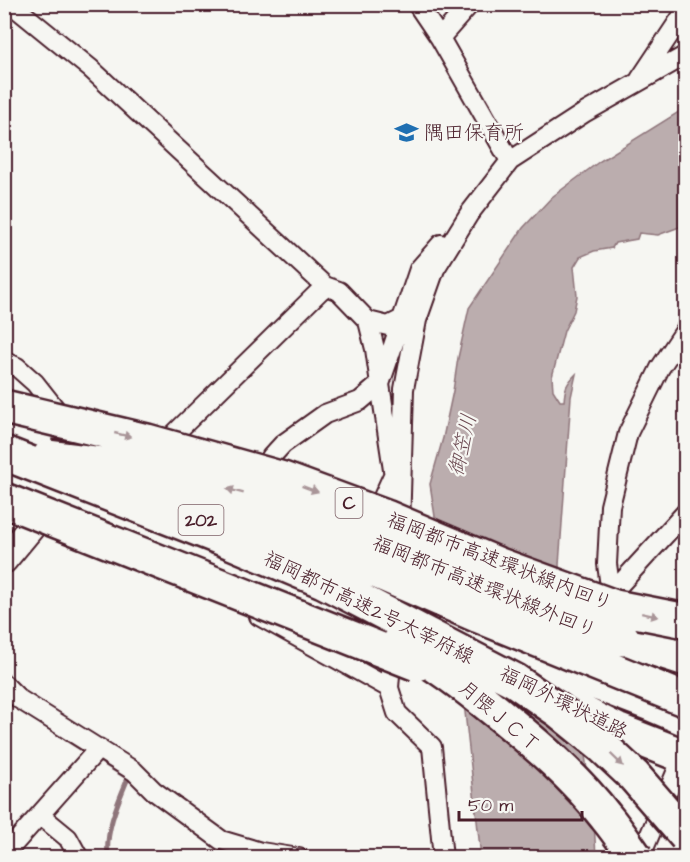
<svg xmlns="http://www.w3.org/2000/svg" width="690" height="862" viewBox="0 0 690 862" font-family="'Architects Daughter','Klee One',sans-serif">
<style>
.water{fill:#bbadae;stroke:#8e747a;stroke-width:1.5}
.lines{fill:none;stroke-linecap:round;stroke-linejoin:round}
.stream{stroke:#8e747a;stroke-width:5}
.street-casing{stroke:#4a1f2b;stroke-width:22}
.secondary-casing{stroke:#4a1f2b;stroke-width:30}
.highway-casing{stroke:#4a1f2b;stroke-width:38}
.street{stroke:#f6f6f2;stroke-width:18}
.secondary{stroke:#f6f6f2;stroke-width:26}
.highway{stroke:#f6f6f2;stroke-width:33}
.highway-bridge-casing{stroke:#4a1f2b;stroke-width:38;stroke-linecap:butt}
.highway-bridge{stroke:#f6f6f2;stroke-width:33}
.oneway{fill:#a99598}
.labels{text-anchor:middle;stroke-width:4.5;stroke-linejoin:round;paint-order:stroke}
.shield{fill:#f6f6f2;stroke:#7e6067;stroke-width:1.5}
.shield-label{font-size:18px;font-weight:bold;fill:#4a1f2b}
.poi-label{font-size:20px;fill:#4a1f2b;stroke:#f6f6f2;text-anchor:start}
.street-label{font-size:20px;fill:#4a1f2b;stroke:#f6f6f2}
.water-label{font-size:21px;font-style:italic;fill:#6c4a52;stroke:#f6f6f2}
</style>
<rect width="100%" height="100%" fill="#f6f6f2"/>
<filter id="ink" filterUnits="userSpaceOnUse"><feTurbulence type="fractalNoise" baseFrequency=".0167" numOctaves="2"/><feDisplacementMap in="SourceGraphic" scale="12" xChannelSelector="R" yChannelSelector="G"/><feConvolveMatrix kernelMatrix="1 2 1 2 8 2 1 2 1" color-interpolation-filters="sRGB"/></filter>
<g filter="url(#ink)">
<path class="water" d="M 685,108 L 685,225 L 658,235 L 639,233 L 637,239 L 615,243 L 612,248 L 594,251 L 580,257 L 574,267 L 577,296 L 574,311 L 564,331 L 552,377 L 553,390 L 560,401 L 564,401 C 565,388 566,384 576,374 L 571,397 L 559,565 L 594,821 L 596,857 L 481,857 L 465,712 L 430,484 L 443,438 L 453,391 L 458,358 L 469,308 L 523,228 L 552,197 L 600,161 Z"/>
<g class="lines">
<path class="stream" d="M 66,739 L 128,778 C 118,802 105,831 108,858"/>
<defs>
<path id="street" d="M 11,4 L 91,69 L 325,286 L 339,291 L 368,321 L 388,326 L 402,319
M 417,4 L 440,38
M 470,4 L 440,38 L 510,161
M 640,79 L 686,10
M 4,361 L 17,367 L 35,383 L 99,464
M 160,448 L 325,286
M 271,457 L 283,444 L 325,414 L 360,401 L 380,384 L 375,349 L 368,321
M 393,470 L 380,384 L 419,269 L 441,244
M 383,497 L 399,462
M 400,530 L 404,389 L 417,320 L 435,269 L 469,214 L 510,161 L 584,113 L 686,55
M 611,594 L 607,564 L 610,506 L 628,433 L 660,368 L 686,329
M 613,601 L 611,594 L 686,512
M 259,616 L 389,688
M 392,648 L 389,688 L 397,713 L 432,747 L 443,858
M 4,684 L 19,699 L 134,771 L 154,791 L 221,840 L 261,852 L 299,858
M 40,815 L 68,838 L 79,858
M 4,855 L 99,748
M 640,858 L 683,756"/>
<path id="secondary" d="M 4,560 L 53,501"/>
<path id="highway" d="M 4,482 L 387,627
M 456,621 L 534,659 L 651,704 L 686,719
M 623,639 L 686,659
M 553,698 L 617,730 L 686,757"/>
</defs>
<use href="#street" class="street-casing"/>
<use href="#secondary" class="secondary-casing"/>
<use href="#highway" class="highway-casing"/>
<use href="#street" class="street"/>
<use href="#secondary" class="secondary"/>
<use href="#highway" class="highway"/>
<defs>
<path id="highway-bridge" d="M 4,407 L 147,441 L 283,479 L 386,517 L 497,564 L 615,607 L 686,621
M 4,453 L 231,542 L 323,581 L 514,680 L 559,711 L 602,746 L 634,776 L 686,836
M 49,457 L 143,469 L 208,484 L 262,498 L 404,553 L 563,617 L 623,639
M 138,482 L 243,518 L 332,552 L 479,616 L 686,700
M 4,500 L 417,664
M 399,643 C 434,662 465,686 497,712 C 536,744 575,777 606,817 C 617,830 626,844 636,858"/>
</defs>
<use href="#highway-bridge" class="highway-bridge-casing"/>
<use href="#highway-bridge" class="highway-bridge"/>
</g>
<defs><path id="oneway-solid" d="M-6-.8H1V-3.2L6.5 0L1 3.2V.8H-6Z" transform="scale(1.5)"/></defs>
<g class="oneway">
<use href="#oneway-solid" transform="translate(123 435) rotate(13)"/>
<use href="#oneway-solid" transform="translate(310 489) rotate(20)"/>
<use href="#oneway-solid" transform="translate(235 491) rotate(-165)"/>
<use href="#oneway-solid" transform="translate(650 615) rotate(12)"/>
<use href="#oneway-solid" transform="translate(617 760) rotate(44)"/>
</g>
</g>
<defs>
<symbol id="school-bare" viewBox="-9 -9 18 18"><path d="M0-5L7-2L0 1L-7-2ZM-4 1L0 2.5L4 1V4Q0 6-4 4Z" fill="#1f6fb2" stroke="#f6f6f2" stroke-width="2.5" paint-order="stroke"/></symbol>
</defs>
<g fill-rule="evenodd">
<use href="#school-bare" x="390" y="116" width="33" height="33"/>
</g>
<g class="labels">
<g class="shield">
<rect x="335.5" y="488" width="27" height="30" rx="4.5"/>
<rect x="178.5" y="505" width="45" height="30" rx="4.5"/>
</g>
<g class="shield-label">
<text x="349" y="509">C</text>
<text x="201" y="526">202</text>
</g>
<g class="poi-label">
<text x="424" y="139">隅田保育所</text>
</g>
<g class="street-label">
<text transform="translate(500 561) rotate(21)" y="7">福岡都市高速環状線内回り</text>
<text transform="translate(485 586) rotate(22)" y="7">福岡都市高速環状線外回り</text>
<text transform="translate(369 607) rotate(26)" y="7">福岡都市高速2号太宰府線</text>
<text transform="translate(564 702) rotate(26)" y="7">福岡外環状道路</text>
<text transform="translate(500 716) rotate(40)" y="7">月隈ＪＣＴ</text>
</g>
<g class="water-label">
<text transform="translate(462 445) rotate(-77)" y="7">御笠川</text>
</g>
</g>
<rect width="690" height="862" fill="none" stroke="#f6f6f2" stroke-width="24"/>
<rect x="12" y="12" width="666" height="838" fill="none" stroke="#4a1f2b" stroke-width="2" filter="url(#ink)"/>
<path d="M459 811v9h123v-9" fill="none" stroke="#4a1f2b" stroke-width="3"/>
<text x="468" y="811" font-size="18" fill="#4a1f2b" stroke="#f6f6f2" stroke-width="4.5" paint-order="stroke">50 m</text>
</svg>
